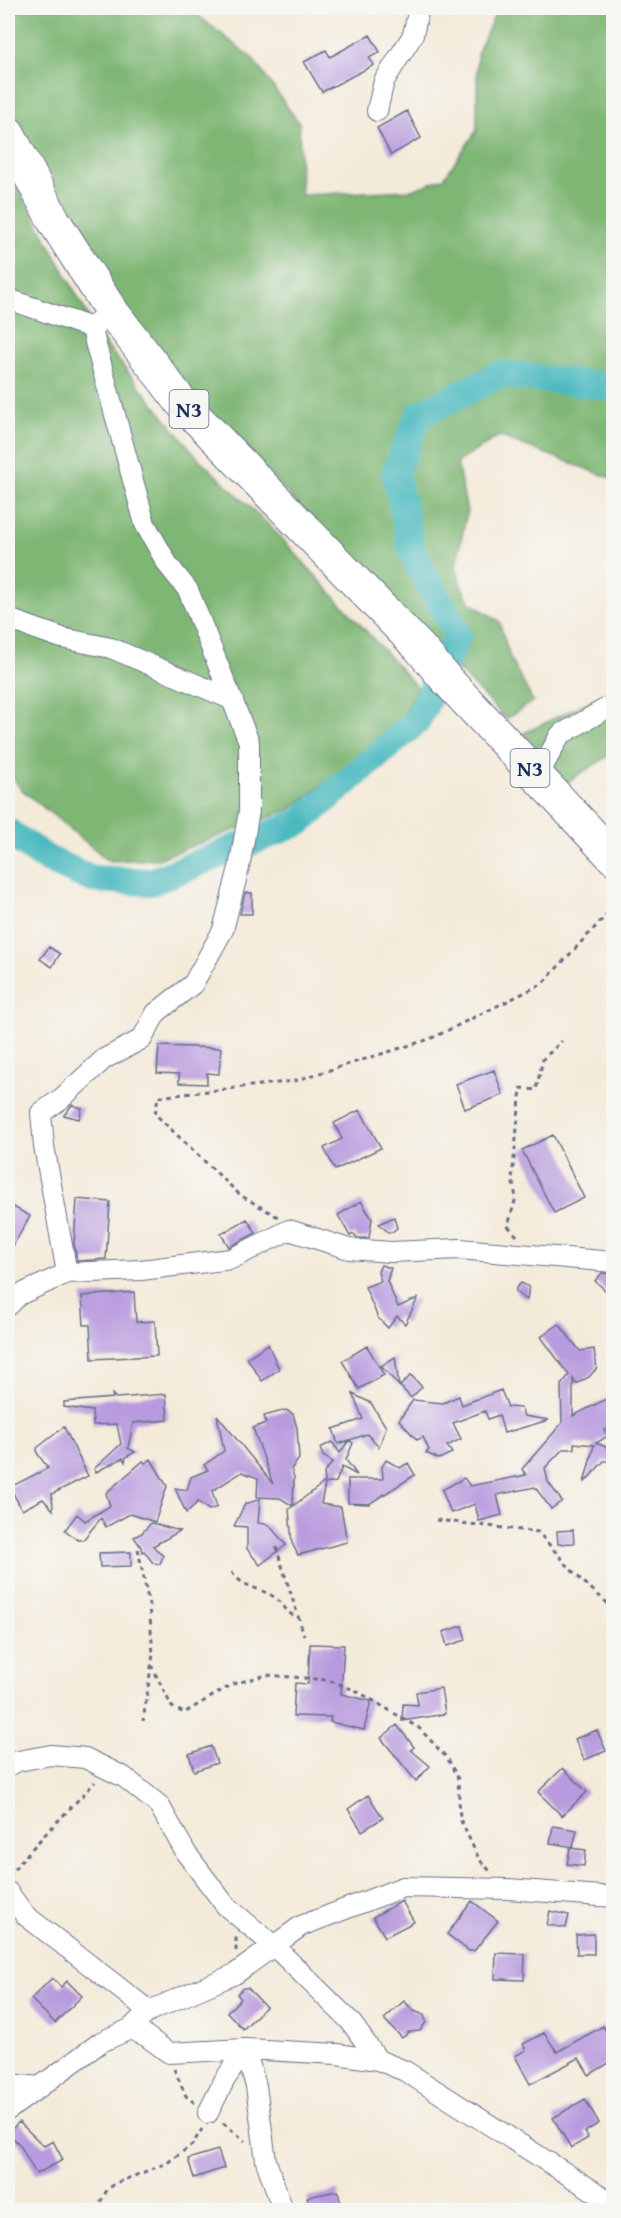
<svg xmlns="http://www.w3.org/2000/svg" width="621" height="2218" viewBox="0 0 621 2218" font-family="'Gentium Book Plus',serif">
<style>
.forest{fill:#7eb673;stroke:#4c7268;stroke-width:1.5}
.lines{fill:none;stroke-linecap:round;stroke-linejoin:round}
.river{stroke:#4bbac0;stroke-width:28}
.building{fill:#b89ade}
.street-casing{stroke:#677089;stroke-width:22}
.highway-casing{stroke:#677089;stroke-width:35}
.path{stroke:#677089;stroke-width:3;stroke-dasharray:4.5 4.5;stroke-linecap:butt}
.street{stroke:#fff;stroke-width:20}
.highway{stroke:#fff;stroke-width:33}
.labels{text-anchor:middle;stroke-width:5;stroke-linejoin:round;paint-order:stroke}
.shield{fill:#f6f6f2;stroke:#5d6b8a;stroke-width:1.5}
.shield-label{font-size:22px;font-weight:bold;fill:#1b2f5e}
</style>
<rect width="100%" height="100%" fill="#f6f6f2"/>
<filter id="ink" filterUnits="userSpaceOnUse"><feTurbulence type="fractalNoise" baseFrequency=".0167" numOctaves="2"/><feDisplacementMap in="SourceGraphic" scale="12" xChannelSelector="R" yChannelSelector="G"/><feConvolveMatrix kernelMatrix="1 2 1 2 8 2 1 2 1" color-interpolation-filters="sRGB"/></filter>
<filter id="wash" filterUnits="userSpaceOnUse"><feTurbulence type="fractalNoise" baseFrequency=".008" numOctaves="4" result="noise"/><feDisplacementMap in="SourceGraphic" scale="24" xChannelSelector="R" yChannelSelector="G"/><feGaussianBlur stdDeviation="1.35" result="paint"/><feColorMatrix in="noise" values="0 0 0 0 0 0 0 0 0 0 0 0 0 0 0 0 0 1.4 0 .05"/><feComposite in="paint" operator="in"/></filter>
<g filter="url(#wash)">
<rect width="100%" height="100%" fill="#f4ead9"/>
<path class="forest" d="M 8,8 L 198,8 L 196,14 L 252,58 L 299,123 L 301,195 L 412,190 L 444,178 L 477,130 L 477,54 L 498,8 L 613,8 L 613,479 L 499,436 L 457,462 L 467,512 L 456,565 L 461,586 L 471,603 L 499,621 L 510,658 L 533,701 L 506,719 L 155,357 L 29,157 L 8,95 Z
M 8,169 L 101,339 L 197,457 L 273,529 L 417,687 L 400,724 L 291,809 L 158,859 L 109,861 L 21,789 L 8,771 Z
M 598,697 L 613,697 L 613,757 L 608,756 L 555,790 L 510,740 Z"/>
<g class="lines">
<path class="river" d="M 8,832 L 47,859 L 92,879 L 151,882 L 300,822 L 417,721 L 458,635 L 413,554 L 395,473 L 419,415 L 501,374 L 614,387"/>
</g>
<g id="blocks">
<path class="building" d="M 370,35 L 380,52 L 369,58 L 374,65 L 322,92 L 304,62 L 326,50 L 330,57 Z
M 407,111 L 421,138 L 391,155 L 377,128 Z
M 245,893 L 252,893 L 252,914 L 240,914 Z
M 49,947 L 60,954 L 52,967 L 40,959 Z
M 159,1046 L 221,1048 L 219,1074 L 207,1073 L 207,1084 L 179,1083 L 179,1074 L 157,1073 Z
M 494,1070 L 503,1095 L 465,1109 L 456,1084 Z
M 72,1105 L 82,1108 L 79,1119 L 64,1115 Z
M 360,1110 L 381,1148 L 335,1170 L 324,1148 L 342,1139 L 334,1123 Z
M 553,1135 L 584,1198 L 554,1213 L 522,1150 Z
M 77,1199 L 110,1202 L 106,1259 L 77,1261 L 74,1244 Z
M 361,1201 L 372,1219 L 369,1238 L 357,1238 L 354,1234 L 350,1236 L 338,1215 Z
M 8,1204 L 30,1216 L 8,1255 Z
M 394,1217 L 397,1228 L 392,1232 L 388,1232 L 379,1224 Z
M 247,1219 L 256,1233 L 229,1247 L 221,1234 Z
M 381,1265 L 391,1268 L 387,1281 L 398,1307 L 418,1298 L 405,1324 L 397,1316 L 388,1328 L 378,1318 L 365,1287 L 381,1281 L 378,1272 Z
M 602,1273 L 614,1274 L 614,1298 L 595,1281 Z
M 521,1283 L 529,1287 L 527,1300 L 516,1292 L 516,1288 Z
M 134,1292 L 136,1322 L 155,1321 L 157,1356 L 92,1359 L 90,1325 L 84,1325 L 82,1296 Z
M 559,1324 L 580,1351 L 594,1349 L 597,1368 L 589,1377 L 576,1384 L 573,1379 L 573,1416 L 614,1395 L 614,1425 L 604,1430 L 608,1436 L 596,1443 L 614,1450 L 614,1461 L 604,1461 L 584,1483 L 594,1445 L 574,1443 L 574,1449 L 563,1449 L 545,1468 L 548,1482 L 562,1501 L 551,1509 L 535,1487 L 497,1495 L 502,1515 L 479,1521 L 475,1504 L 451,1513 L 442,1490 L 464,1478 L 470,1486 L 526,1475 L 522,1469 L 562,1423 L 561,1385 L 569,1375 L 541,1337 Z
M 268,1344 L 279,1369 L 262,1381 L 247,1358 Z
M 367,1346 L 384,1375 L 359,1389 L 342,1361 Z
M 395,1357 L 399,1386 L 381,1366 Z
M 411,1375 L 422,1387 L 411,1398 L 400,1386 Z
M 501,1390 L 508,1407 L 521,1408 L 524,1416 L 549,1420 L 504,1433 L 499,1415 L 488,1419 L 485,1411 L 453,1423 L 461,1439 L 447,1446 L 452,1453 L 439,1459 L 426,1453 L 429,1450 L 423,1437 L 417,1440 L 399,1420 L 413,1400 L 443,1403 L 459,1396 L 462,1405 Z
M 112,1394 L 116,1398 L 166,1394 L 168,1420 L 133,1423 L 128,1448 L 135,1452 L 126,1457 L 125,1462 L 123,1458 L 96,1472 L 94,1469 L 121,1444 L 117,1424 L 93,1425 L 92,1411 L 64,1407 L 64,1402 L 113,1398 Z
M 353,1394 L 371,1403 L 386,1427 L 379,1447 L 367,1434 L 338,1444 L 333,1429 L 363,1419 Z
M 286,1410 L 293,1414 L 297,1428 L 299,1459 L 291,1469 L 294,1477 L 293,1506 L 280,1498 L 257,1497 L 258,1478 L 242,1472 L 212,1491 L 217,1507 L 209,1510 L 198,1502 L 186,1513 L 175,1488 L 187,1490 L 191,1477 L 208,1470 L 204,1465 L 224,1451 L 217,1415 L 273,1484 L 253,1428 L 266,1423 L 264,1416 Z
M 64,1427 L 88,1476 L 52,1494 L 53,1510 L 43,1499 L 22,1510 L 10,1487 L 48,1468 L 37,1453 L 37,1448 Z
M 349,1440 L 353,1443 L 346,1460 L 357,1475 L 342,1467 L 336,1482 L 325,1484 L 321,1504 L 341,1507 L 347,1542 L 298,1555 L 292,1543 L 289,1509 L 325,1482 L 324,1473 L 333,1462 L 323,1456 L 320,1448 L 332,1442 L 340,1453 Z
M 151,1459 L 167,1486 L 155,1522 L 130,1514 L 106,1527 L 101,1518 L 83,1540 L 78,1540 L 65,1530 L 77,1514 L 85,1521 L 110,1506 L 106,1493 L 143,1461 L 145,1463 Z
M 386,1460 L 400,1468 L 408,1463 L 415,1475 L 369,1504 L 348,1503 L 348,1479 L 383,1479 L 382,1467 Z
M 260,1499 L 258,1523 L 269,1525 L 286,1545 L 260,1565 L 247,1549 L 247,1527 L 234,1526 L 245,1504 Z
M 151,1523 L 180,1531 L 153,1546 L 163,1556 L 160,1564 L 153,1563 L 144,1551 L 142,1552 L 141,1547 L 134,1537 L 142,1533 Z
M 573,1530 L 574,1543 L 558,1544 L 557,1531 Z
M 131,1552 L 131,1566 L 100,1567 L 99,1553 Z
M 462,1626 L 466,1640 L 447,1646 L 443,1632 Z
M 310,1644 L 344,1645 L 341,1694 L 371,1701 L 364,1730 L 330,1722 L 331,1717 L 293,1716 L 295,1683 L 308,1684 Z
M 441,1688 L 445,1714 L 402,1721 L 403,1704 L 418,1705 L 416,1692 Z
M 397,1725 L 414,1747 L 411,1750 L 430,1766 L 416,1781 L 381,1738 Z
M 597,1730 L 606,1751 L 584,1760 L 575,1739 Z
M 211,1746 L 217,1763 L 194,1771 L 189,1754 Z
M 563,1768 L 587,1792 L 562,1816 L 538,1792 Z
M 368,1795 L 383,1818 L 362,1831 L 348,1809 Z
M 553,1826 L 577,1830 L 573,1847 L 550,1843 Z
M 570,1848 L 586,1850 L 584,1866 L 567,1864 Z
M 402,1901 L 414,1922 L 385,1937 L 373,1917 Z
M 472,1901 L 498,1921 L 474,1951 L 469,1951 L 447,1934 Z
M 550,1911 L 569,1915 L 566,1928 L 547,1925 Z
M 594,1934 L 594,1954 L 577,1954 L 576,1935 Z
M 496,1953 L 525,1954 L 524,1980 L 495,1979 Z
M 52,1978 L 61,1987 L 67,1981 L 82,1996 L 55,2023 L 31,1999 Z
M 243,1988 L 248,1988 L 266,2007 L 243,2029 L 227,2012 L 241,1999 L 237,1994 Z
M 404,2001 L 414,2011 L 424,2015 L 426,2022 L 420,2031 L 409,2032 L 402,2038 L 384,2019 Z
M 603,2026 L 614,2045 L 614,2060 L 589,2075 L 579,2058 L 530,2084 L 515,2056 L 526,2050 L 523,2044 L 544,2033 L 557,2052 Z
M 585,2099 L 599,2123 L 585,2132 L 588,2138 L 571,2148 L 553,2118 Z
M 19,2122 L 44,2146 L 53,2141 L 63,2160 L 36,2174 L 20,2145 L 8,2133 Z
M 218,2150 L 224,2168 L 194,2178 L 188,2159 Z
M 338,2191 L 342,2211 L 310,2211 L 307,2197 Z"/>
</g>
</g>
<g filter="url(#ink)">
<use href="#blocks" fill-opacity="0" stroke="#677089" stroke-width="1.5"/>
<g class="lines">
<defs>
<path id="street" d="M 377,111 L 384,81 L 413,35 L 419,8
M 8,299 L 92,328
M 8,619 L 62,638 L 111,648 L 233,700
M 538,776 L 560,735 L 614,704
M 67,1273 L 44,1146 L 41,1113 L 62,1098 L 104,1059 L 142,1039 L 156,1013 L 193,984 L 223,930 L 239,868 L 249,811 L 249,742 L 188,590 L 168,565 L 145,524 L 95,342 L 92,328 L 110,309
M 8,1306 L 19,1295 L 67,1273 L 141,1270 L 231,1259 L 289,1230 L 349,1249 L 391,1252 L 459,1249 L 614,1262
M 8,1766 L 18,1761 L 51,1755 L 85,1758 L 124,1777 L 159,1805 L 186,1853 L 226,1906 L 274,1946 L 350,2021 L 378,2060
M 8,1892 L 25,1915 L 149,2011
M 130,2029 L 146,2036 L 169,2053 L 245,2049 L 337,2054 L 378,2060 L 405,2071 L 614,2204
M 8,2084 L 40,2087
M 8,2110 L 101,2042 L 130,2029 L 149,2011 L 235,1974 L 301,1926 L 403,1887 L 508,1889 L 614,1897
M 208,2113 L 224,2081 L 245,2049 L 256,2086 L 266,2161 L 283,2210"/>
<path id="highway" d="M 8,133 L 54,221 L 110,309 L 181,402 L 419,647 L 446,679 L 614,858"/>
</defs>
<use href="#street" class="street-casing"/>
<use href="#highway" class="highway-casing"/>
<path class="path" d="M 278,1217 L 240,1195 L 155,1114 L 158,1097 L 294,1081 L 430,1039 L 542,984 L 614,907
M 517,1236 L 508,1226 L 516,1197 L 512,1179 L 521,1088 L 536,1090 L 543,1059 L 562,1041
M 436,1520 L 538,1532 L 576,1575 L 614,1609
M 276,1547 L 304,1635
M 138,1549 L 149,1605 L 153,1654 L 143,1721
M 232,1572 C 243,1590 265,1587 279,1601 C 285,1607 288,1614 296,1617
M 151,1665 L 172,1707 L 184,1713 L 233,1684 L 267,1675 L 328,1680 L 357,1691 L 419,1728 L 448,1759 L 458,1779 L 460,1819 L 479,1859 L 490,1871
M 10,1877 C 13,1865 81,1798 95,1782
M 236,1951 L 236,1937
M 8,1992 L 8,2019
M 174,2069 L 186,2096 L 195,2103
M 223,2123 L 245,2141
M 96,2210 L 107,2190 L 116,2183 L 167,2163 L 192,2145 L 202,2129"/>
<use href="#street" class="street"/>
<use href="#highway" class="highway"/>
</g>
</g>
<g class="labels">
<g class="shield">
<rect x="169.5" y="390" width="39" height="38" rx="4.5"/>
<rect x="510.5" y="749" width="39" height="38" rx="4.5"/>
</g>
<g class="shield-label">
<text x="189" y="417">N3</text>
<text x="530" y="776">N3</text>
</g>
</g>
<rect width="621" height="2218" fill="none" stroke="#f6f6f2" stroke-width="30"/>
</svg>
